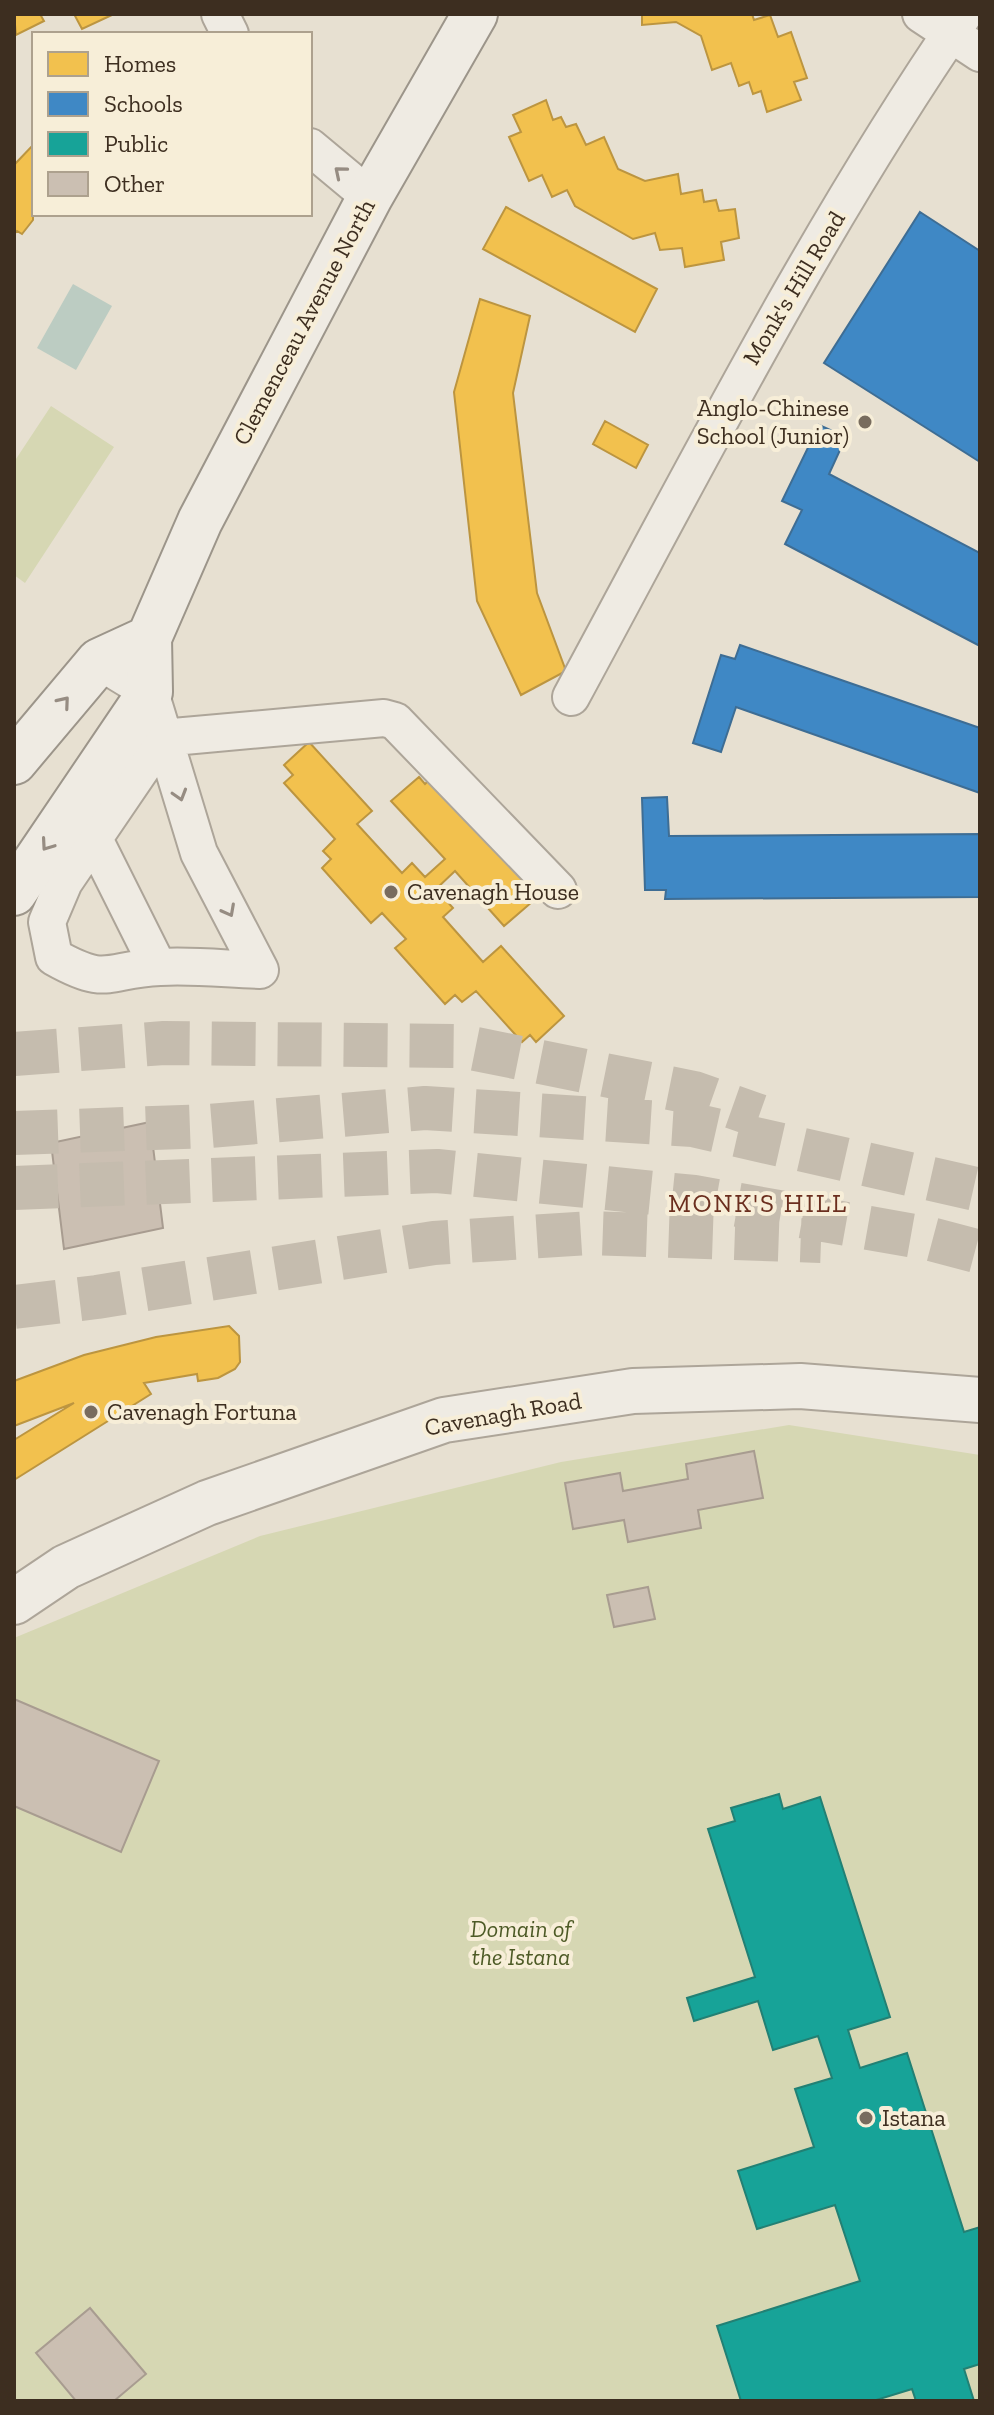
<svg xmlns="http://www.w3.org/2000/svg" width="994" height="2415" viewBox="0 0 994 2415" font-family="'Zilla Slab',serif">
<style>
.green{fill:#d6d7b3}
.water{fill:#bcccc2}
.homes{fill:#f2c14e;stroke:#bc9540;stroke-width:2}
.schools{fill:#3f88c5;stroke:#3e6d94;stroke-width:2}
.public{fill:#17a398;stroke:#228074;stroke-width:2}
.building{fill:#cbbfb2;stroke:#a89c90;stroke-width:2}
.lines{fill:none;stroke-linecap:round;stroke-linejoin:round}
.motorway-tunnel{stroke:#c5bcae;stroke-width:44;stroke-dasharray:44 22;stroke-linecap:butt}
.minor-casing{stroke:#ada599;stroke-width:40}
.tertiary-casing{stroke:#ada599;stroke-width:48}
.secondary-casing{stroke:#9c958a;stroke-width:48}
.minor{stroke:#efebe3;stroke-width:36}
.tertiary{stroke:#efebe3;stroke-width:44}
.secondary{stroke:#efebe3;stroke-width:44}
.oneway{stroke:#968c82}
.poi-dot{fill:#786c5e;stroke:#f7eed8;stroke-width:3}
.labels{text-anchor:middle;stroke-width:8;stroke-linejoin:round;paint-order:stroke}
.street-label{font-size:24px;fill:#3d2e20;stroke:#f7eed8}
.poi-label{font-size:24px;fill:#3d2e20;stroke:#f7eed8;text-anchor:start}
.park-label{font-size:24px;font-style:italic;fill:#4d5a26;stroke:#f7eed8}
.neighbourhood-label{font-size:26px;letter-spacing:2px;fill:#6b2e1e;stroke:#f7eed8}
</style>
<rect width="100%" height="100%" fill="#e7e0d1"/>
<path class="green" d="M 51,406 L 114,447 L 25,583 L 14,575 L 14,462 Z
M 789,1425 L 980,1455 L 980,2401 L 14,2401 L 14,1638 L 260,1536 L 561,1462 Z"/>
<path class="water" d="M 73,284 L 112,306 L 76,370 L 37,348 Z"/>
<path class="homes" d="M 14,14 L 40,14 L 44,21 L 16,35 Z
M 74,14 L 114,14 L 82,29 Z
M 642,14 L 752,14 L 754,20 L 770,15 L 778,37 L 791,32 L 807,78 L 794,82 L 801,100 L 767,112 L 761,91 L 753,94 L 749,82 L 739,86 L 731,63 L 712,70 L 701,36 L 676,22 L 642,25 Z
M 546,100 L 553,120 L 561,117 L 566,127 L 576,124 L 586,145 L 604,137 L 618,169 L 645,181 L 678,174 L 681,194 L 702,190 L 704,202 L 716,200 L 719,211 L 735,209 L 739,238 L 721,242 L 724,260 L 685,267 L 682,248 L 660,250 L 655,233 L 633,239 L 575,206 L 567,190 L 552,197 L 542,175 L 529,181 L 509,137 L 521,132 L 513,115 Z
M 34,144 L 33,220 L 22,234 L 17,231 L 14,234 L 14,165 Z
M 506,207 L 657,289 L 635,332 L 483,249 Z
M 480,299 L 530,316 L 513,393 L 537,593 L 566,671 L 521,695 L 477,601 L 454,392 Z
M 605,421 L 648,445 L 636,468 L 593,444 Z
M 309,742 L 372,811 L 357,824 L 402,873 L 412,863 L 425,877 L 445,859 L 391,801 L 419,777 L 425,784 L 433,776 L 534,888 L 526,895 L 532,902 L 504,926 L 455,871 L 436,889 L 453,908 L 443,917 L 483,962 L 501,946 L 564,1016 L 536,1042 L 530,1035 L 522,1042 L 476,991 L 462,1002 L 455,995 L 445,1004 L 395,948 L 406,939 L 382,913 L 371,923 L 322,868 L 331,859 L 323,851 L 335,839 L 284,783 L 293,775 L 284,765 Z
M 229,1326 L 239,1336 L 240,1362 L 235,1369 L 218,1378 L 198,1381 L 197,1374 L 144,1383 L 151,1394 L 14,1480 L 14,1440 L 74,1403 L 14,1426 L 14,1381 L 84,1355 L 156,1337 Z"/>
<path class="schools" d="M 920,212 L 980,251 L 980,462 L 824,363 Z
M 819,425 L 846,437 L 829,474 L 980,553 L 980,646 L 785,544 L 802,510 L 782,501 Z
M 740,645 L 980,728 L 980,793 L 736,707 L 721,752 L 693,743 L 721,655 L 735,659 Z
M 667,797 L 669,836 L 980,834 L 980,897 L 665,899 L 666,890 L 645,890 L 642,798 Z"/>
<path class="public" d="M 779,1794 L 783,1809 L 820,1797 L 890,2017 L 848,2030 L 860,2068 L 907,2053 L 964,2232 L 980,2227 L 980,2364 L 964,2369 L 974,2401 L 916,2401 L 912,2389 L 873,2401 L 741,2401 L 717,2326 L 860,2281 L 835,2205 L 757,2229 L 738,2171 L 814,2147 L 795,2089 L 832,2078 L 818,2036 L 773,2050 L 758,2001 L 694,2021 L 687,1998 L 755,1977 L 708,1829 L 735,1821 L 731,1808 Z"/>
<path class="building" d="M 150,1122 L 163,1228 L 64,1249 L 51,1143 Z
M 754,1451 L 763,1498 L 698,1510 L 701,1528 L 628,1542 L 624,1520 L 573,1529 L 565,1483 L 620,1473 L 623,1491 L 688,1479 L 686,1464 Z
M 648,1587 L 655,1619 L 614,1627 L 607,1595 Z
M 14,1699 L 159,1761 L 121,1852 L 14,1806 Z
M 90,2308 L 146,2374 L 114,2401 L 76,2401 L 36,2353 Z"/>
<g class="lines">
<path class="motorway-tunnel" d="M 14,1054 L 164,1043 L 461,1046 L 694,1093 L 759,1116
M 14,1133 L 209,1126 L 425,1108 L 693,1125 L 980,1190
M 14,1188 L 437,1171 L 694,1197 L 931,1239 L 980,1252
M 14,1307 L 97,1297 L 434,1243 L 590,1233 L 821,1241"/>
<defs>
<path id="minor" d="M 220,14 L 230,34
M 921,14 L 980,53
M 310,147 L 370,197
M 99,661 L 150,692 L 199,853 L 260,970 C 227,969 193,965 160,967 C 106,969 109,988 54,957 L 47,922 L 64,882 L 162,738
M 571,697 C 696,466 815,231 964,14
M 162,738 L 384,718 L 395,721 L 558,890
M 94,839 L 158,967"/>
<path id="tertiary" d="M 14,1602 L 66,1567 L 207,1503 L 444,1420 L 633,1391 L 800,1386 L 980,1400"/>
<path id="secondary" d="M 14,762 L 99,661 L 149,638
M 14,893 L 150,692 L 149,638 L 200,521 L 370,197 L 475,14"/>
</defs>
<use href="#minor" class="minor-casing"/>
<use href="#tertiary" class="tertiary-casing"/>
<use href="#secondary" class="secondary-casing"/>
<use href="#minor" class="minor"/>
<use href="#tertiary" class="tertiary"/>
<use href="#secondary" class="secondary"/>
</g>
<defs><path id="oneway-chevron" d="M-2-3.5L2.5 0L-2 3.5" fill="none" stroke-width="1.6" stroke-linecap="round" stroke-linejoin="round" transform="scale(2)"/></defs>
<g class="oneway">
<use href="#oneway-chevron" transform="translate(340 172) rotate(-140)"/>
<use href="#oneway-chevron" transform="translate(64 702) rotate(-50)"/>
<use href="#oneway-chevron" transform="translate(180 795) rotate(73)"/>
<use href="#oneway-chevron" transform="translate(47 845) rotate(125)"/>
<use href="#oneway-chevron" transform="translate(229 911) rotate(62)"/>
</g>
<g class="poi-dot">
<circle cx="865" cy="422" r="8"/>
<circle cx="391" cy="892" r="8"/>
<circle cx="91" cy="1412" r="8"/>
<circle cx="866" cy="2118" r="8"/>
</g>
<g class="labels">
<g class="street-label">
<text transform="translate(794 288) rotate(-59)" y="8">Monk's Hill Road</text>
<text transform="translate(304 322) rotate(-62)" y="8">Clemenceau Avenue North</text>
<text transform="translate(503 1414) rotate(-10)" y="8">Cavenagh Road</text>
</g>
<g class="poi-label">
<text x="849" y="416" text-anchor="end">Anglo-Chinese<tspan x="849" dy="28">School (Junior)</tspan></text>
<text x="407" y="900">Cavenagh House</text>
<text x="107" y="1420">Cavenagh Fortuna</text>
<text x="882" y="2126">Istana</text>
</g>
<g class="park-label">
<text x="521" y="1937">Domain of<tspan x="521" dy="28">the Istana</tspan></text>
</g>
<g class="neighbourhood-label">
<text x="758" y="1212">MONK'S HILL</text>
</g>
</g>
<rect width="994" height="2415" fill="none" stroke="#3d2e20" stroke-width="32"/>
<rect x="32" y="32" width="280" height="184" fill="#f7eed8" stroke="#ada18e" stroke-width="2"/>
<rect x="48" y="52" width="40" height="24" fill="#f2c14e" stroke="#ada18e" stroke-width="2"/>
<text x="104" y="72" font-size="24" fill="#3d2e20">Homes</text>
<rect x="48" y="92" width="40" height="24" fill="#3f88c5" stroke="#ada18e" stroke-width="2"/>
<text x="104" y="112" font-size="24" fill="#3d2e20">Schools</text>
<rect x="48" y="132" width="40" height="24" fill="#17a398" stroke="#ada18e" stroke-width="2"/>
<text x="104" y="152" font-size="24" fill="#3d2e20">Public</text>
<rect x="48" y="172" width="40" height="24" fill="#cbbfb2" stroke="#ada18e" stroke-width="2"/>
<text x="104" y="192" font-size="24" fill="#3d2e20">Other</text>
</svg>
